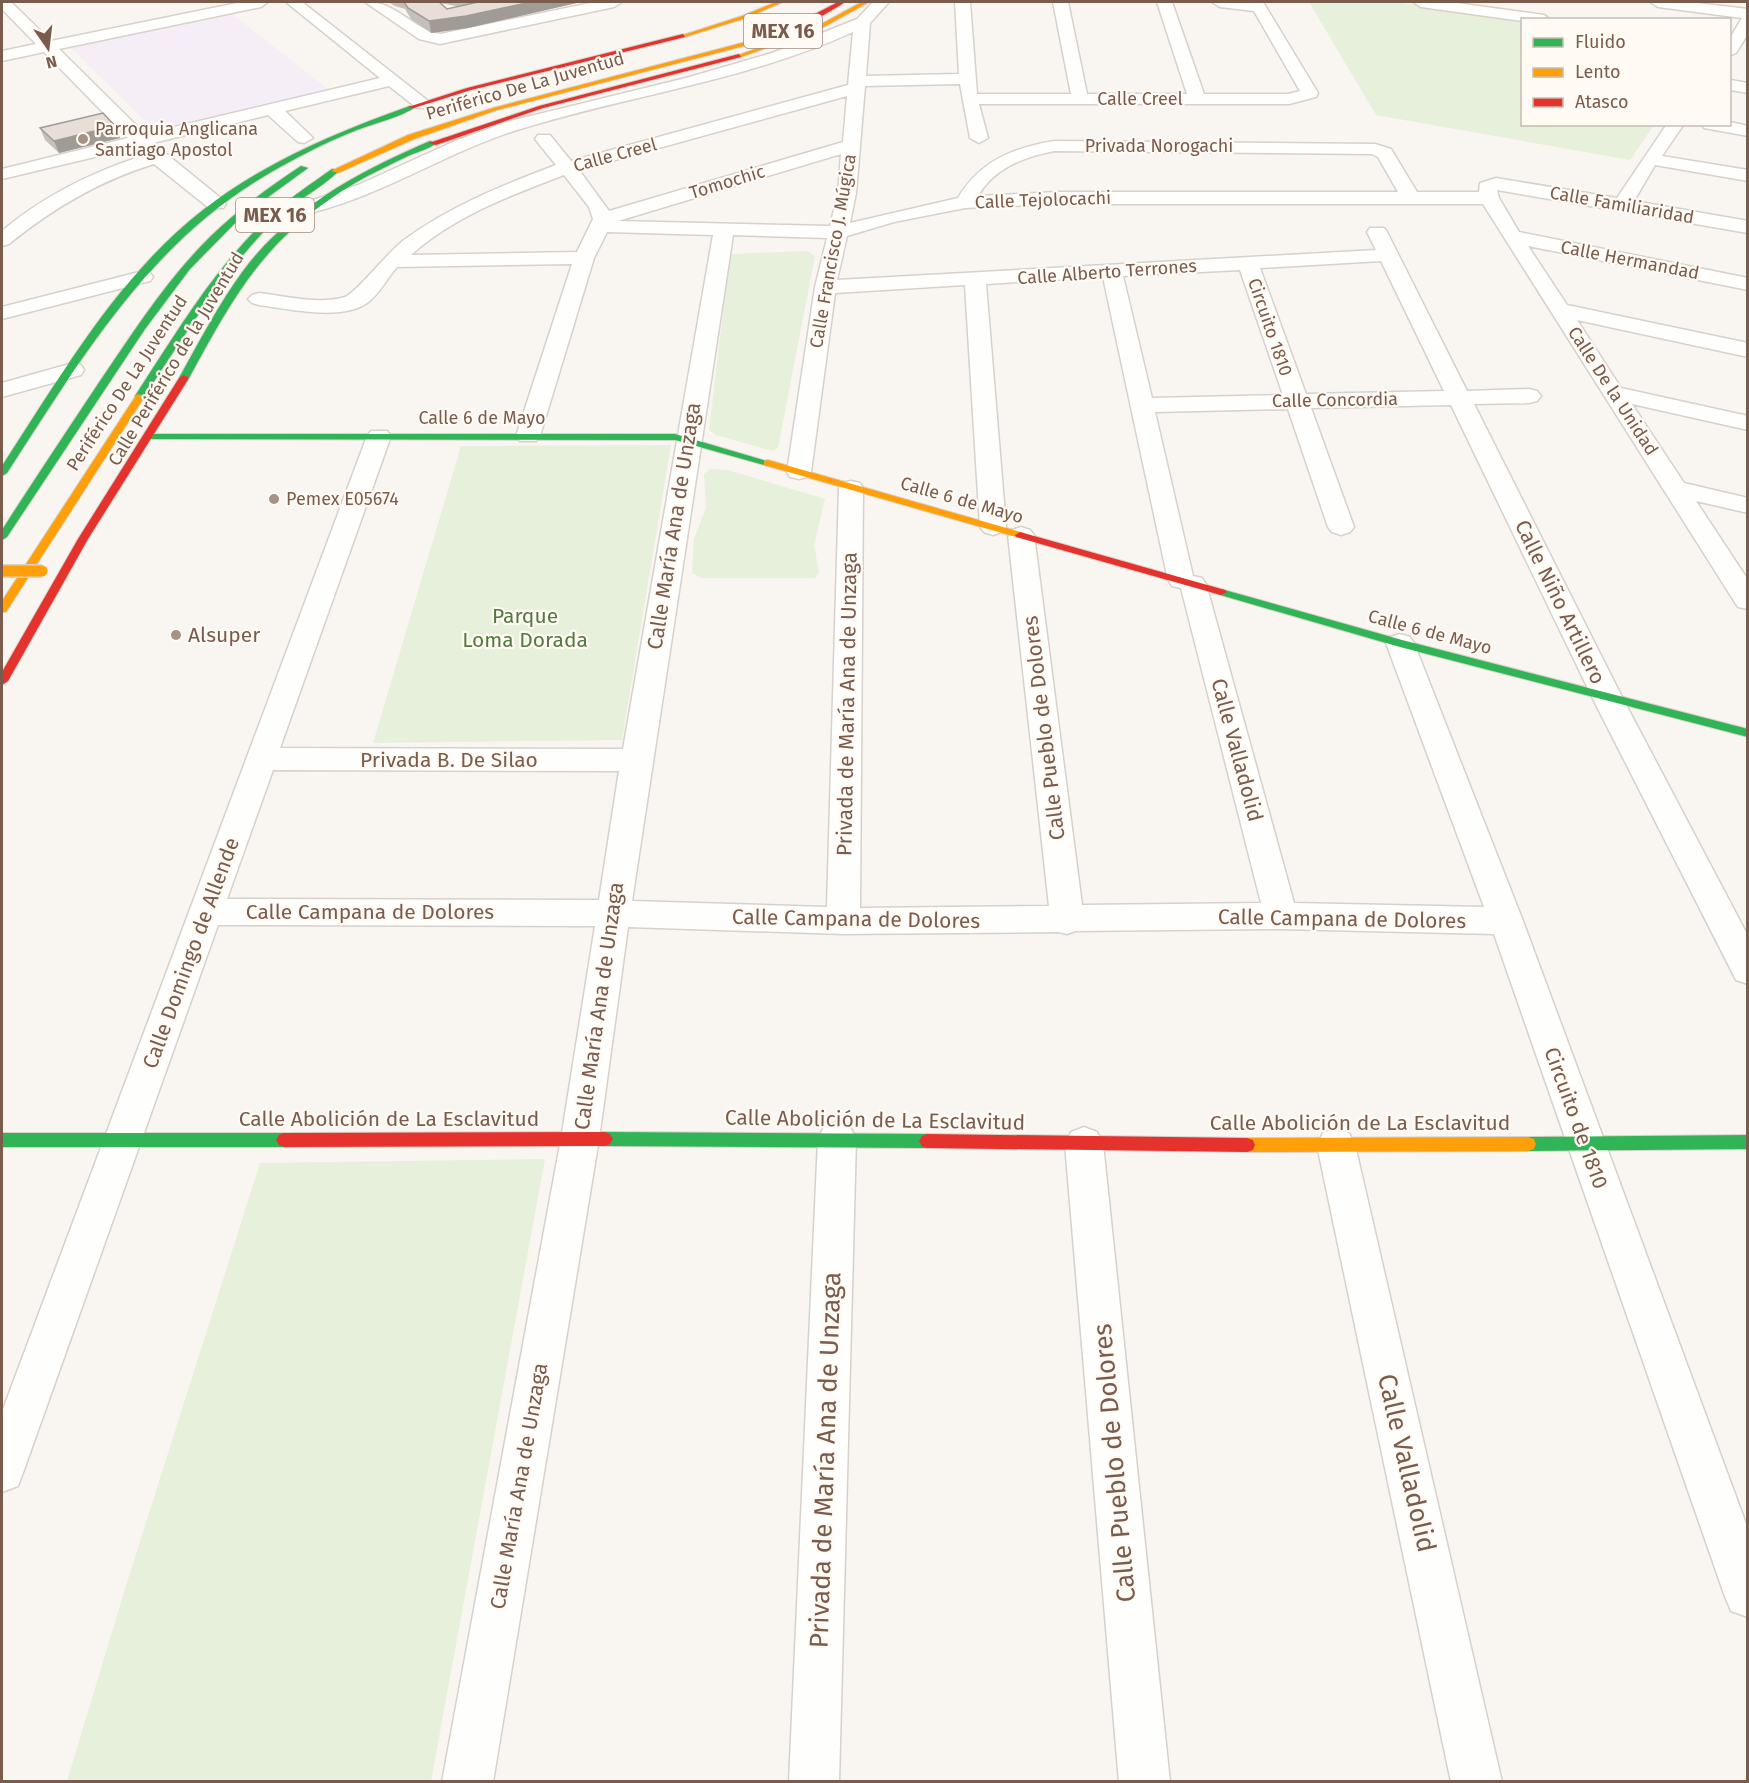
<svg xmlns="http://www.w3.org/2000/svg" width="1749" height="1783" viewBox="0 0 1749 1783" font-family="'Fira Sans',sans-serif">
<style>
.education{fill:#f6eef6}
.green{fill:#e7f0db}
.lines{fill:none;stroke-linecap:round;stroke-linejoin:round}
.street-casing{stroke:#d7d1cb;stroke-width:3}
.fast-casing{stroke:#d9d2cb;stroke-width:2}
.slow-casing{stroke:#d9d2cb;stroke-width:2}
.jam-casing{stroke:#d9d2cb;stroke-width:2}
.street{fill:#fefefd;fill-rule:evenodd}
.fast{fill:#30b455;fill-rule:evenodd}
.slow{fill:#ff9f0a;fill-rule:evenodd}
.jam{fill:#e5322d;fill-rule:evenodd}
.slow-bridge-casing{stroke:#d9d2cb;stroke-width:14;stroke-linecap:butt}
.slow-bridge{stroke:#ff9f0a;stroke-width:11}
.wall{fill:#c6bfb9;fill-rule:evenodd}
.shaded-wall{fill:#a19b96}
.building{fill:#e6ded7;stroke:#a19b96;stroke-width:1.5}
.poi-dot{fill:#a69286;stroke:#fffaf3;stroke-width:2}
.labels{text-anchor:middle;stroke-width:4.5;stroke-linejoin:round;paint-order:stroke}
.far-street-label{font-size:18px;fill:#7a5c4d;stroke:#fffaf3}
.far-poi-label{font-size:18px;fill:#7a5c4d;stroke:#fffaf3;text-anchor:start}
.shield{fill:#fffaf3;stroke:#a28b7f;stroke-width:1.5}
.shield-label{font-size:20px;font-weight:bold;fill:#7a5c4d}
.street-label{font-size:21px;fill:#7a5c4d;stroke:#fffaf3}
.park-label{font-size:21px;fill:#537a41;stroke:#fffaf3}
.poi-label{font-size:21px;fill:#7a5c4d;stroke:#fffaf3;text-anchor:start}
.near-street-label{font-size:26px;fill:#7a5c4d;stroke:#fffaf3}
</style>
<rect width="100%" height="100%" fill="#f9f5f0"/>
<path class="education" d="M 231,13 L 329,90 L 155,131 L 70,47 Z"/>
<path class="green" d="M 1309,2 L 1395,2 L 1522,20 L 1522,124 L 1654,125 L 1630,160 L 1376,115 Z
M 807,251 L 815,256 L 778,448 L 773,451 L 716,435 L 709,430 L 730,254 Z
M 671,445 L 622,740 L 373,743 L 461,446 Z
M 710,469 L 728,470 L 825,499 L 814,545 L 819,572 L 815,578 L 701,578 L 692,573 L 694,539 L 706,508 L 704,474 Z
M 545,1159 L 431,1781 L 67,1781 L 125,1589 L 260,1163 Z"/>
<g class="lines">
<defs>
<path id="street" d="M 2,2 L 11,2 L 51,41 L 242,2 L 268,2 L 261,7 L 59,49 L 145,134 L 380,78 L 286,2 L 302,2 L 432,104 L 429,108 L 417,108 L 389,86 L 285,111 L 313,138 L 304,143 L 298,142 L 268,115 L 153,143 L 223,200 L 226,204 L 223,208 L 209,208 L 154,164 C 99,181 53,208 9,244 L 2,246 L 2,231 C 45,195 92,172 145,155 L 137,147 L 2,179 L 2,169 L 128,138 L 44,52 L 2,61 L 2,51 L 36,44 L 2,9 Z
M 365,2 C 395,0 412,29 440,34 L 595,2 L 622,2 L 614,7 L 440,44 L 419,39 Z
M 873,2 L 889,2 L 870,23 L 866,76 L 959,74 L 955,2 L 970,2 L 977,94 L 1071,94 L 1053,2 L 1068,2 L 1087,94 L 1187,94 L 1157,2 L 1172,2 L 1204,94 L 1288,94 L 1300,91 L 1254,11 L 1220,7 L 1212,2 L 1263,2 L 1318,93 L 1316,97 L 1289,104 L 979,104 L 988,138 L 979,143 L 970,138 L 960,84 L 865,86 L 856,193 L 850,223 L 958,198 C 980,161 1013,148 1054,141 L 1375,144 L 1391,149 L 1417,192 L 1479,192 L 1480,183 L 1496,178 L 1617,198 L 1667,124 L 1684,124 L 1662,156 L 1748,170 L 1748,181 L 1655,165 L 1634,201 L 1748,221 L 1748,233 L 1497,190 L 1499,198 L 1519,232 L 1748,278 L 1748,290 L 1528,246 L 1567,305 L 1748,343 L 1748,357 L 1577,320 L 1621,388 L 1748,416 L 1748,430 L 1632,404 L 1684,483 L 1748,498 L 1748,513 L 1696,501 L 1748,580 L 1748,609 L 1738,607 L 1734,601 L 1483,204 L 1058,204 L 965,208 L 894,222 L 847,236 L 837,280 L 1376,250 L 1367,232 L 1370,228 L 1384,228 L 1387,232 L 1467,391 L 1529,389 L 1537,391 L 1541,396 L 1537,401 L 1529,403 L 1474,404 L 1623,699 L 1748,936 L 1748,984 L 1736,980 L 1731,970 L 1593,699 L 1451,405 L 1311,408 L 1354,527 L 1350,532 L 1341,535 L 1332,532 L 1328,527 L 1288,409 L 1155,412 L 1193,576 L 1202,578 L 1206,584 L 1294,903 L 1484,907 L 1386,643 L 1390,637 L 1400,634 L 1410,637 L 1414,643 L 1523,921 L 1748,1529 L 1748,1617 L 1731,1611 L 1724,1594 L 1494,934 L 1281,929 L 1075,931 L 1067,934 L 1059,932 L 843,934 L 628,927 L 599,1139 L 493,1782 L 442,1782 L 561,1139 L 595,926 L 218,925 L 24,1470 L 18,1486 L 2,1492 L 2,1412 L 367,436 L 371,431 L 387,431 L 391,436 L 280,748 L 623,749 L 713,235 L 607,232 L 594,258 L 540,436 L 536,441 L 520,441 L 516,436 L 572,264 L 397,267 C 387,278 379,295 367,303 C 342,321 288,309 259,305 L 252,303 L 248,299 L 252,295 L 259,293 C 286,296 319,305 345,297 C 356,293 389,251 404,240 C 450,206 503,185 556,165 L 535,139 L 538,135 L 550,135 L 571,161 L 848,85 L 853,32 C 746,81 629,95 517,130 C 447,152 385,194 314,212 L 304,206 L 307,202 L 358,185 L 455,141 L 506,122 L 686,78 L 772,53 L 857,19 ZM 847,96 L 843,142 L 609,211 L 579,170 ZM 1054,151 L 1372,154 L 1378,157 L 1398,192 L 1058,192 L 978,196 C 994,168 1024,157 1054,151 ZM 841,154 L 838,193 L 830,226 L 618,221 ZM 564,175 L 589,207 L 593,219 L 577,252 L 411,255 C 453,217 511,195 564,175 ZM 733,235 L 827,238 L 815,287 L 787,472 L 790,477 L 799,479 L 808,477 L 811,472 L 835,293 L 965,285 L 980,527 L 984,532 L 993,535 L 1002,532 L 1006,527 L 986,284 L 1103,277 L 1168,580 L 1172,586 L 1181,588 L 1261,903 L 1082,905 L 1034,535 L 1030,530 L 1021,527 L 1012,530 L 1008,535 L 1049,906 L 860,908 L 863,488 L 860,483 L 851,481 L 842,483 L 839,488 L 827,907 L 632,901 ZM 1381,261 L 1444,391 L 1306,394 L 1260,268 ZM 1240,270 L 1283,395 L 1152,398 L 1123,276 ZM 273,770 L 619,771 L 599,900 L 227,899 Z
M 1413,2 L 1449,2 L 1544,15 L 1551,20 L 1522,21 L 1421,7 Z
M 1650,2 L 1688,2 L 1748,9 L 1748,34 L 1736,53 L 1730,55 L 1730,38 L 1742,18 L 1658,7 Z
M 1730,80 L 1748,83 L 1748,93 L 1730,90 Z
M 1730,122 L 1748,126 L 1748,136 L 1704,128 L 1702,124 L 1730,124 Z
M 143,271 L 150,273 L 153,277 L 150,281 L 2,319 L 2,307 Z
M 73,363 L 81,365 L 84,370 L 81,375 L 2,397 L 2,383 Z
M 837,1122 L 850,1127 L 856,1139 L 839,1782 L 789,1782 L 818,1139 L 824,1127 Z
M 1084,1127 L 1097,1132 L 1103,1144 L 1170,1782 L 1119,1782 L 1065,1144 L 1071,1132 Z
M 1336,1128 L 1349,1133 L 1355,1145 L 1502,1782 L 1451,1782 L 1317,1145 L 1323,1133 Z"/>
<path id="fast" d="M 410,106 L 416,107 C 399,118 375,123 357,130 C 324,143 293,159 263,177 C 145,248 80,361 7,473 L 2,476 L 2,466 C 61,376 117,277 203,210 C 265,162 337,132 410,106 Z
M 430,141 L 437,143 C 429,149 417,152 408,156 C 390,165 372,173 355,183 C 266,237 237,290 189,378 L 181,380 L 179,378 C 199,342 219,304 243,271 C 290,208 360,171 430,141 Z
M 301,166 L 308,168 L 242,216 L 190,269 L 145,329 L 7,537 L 2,540 L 2,530 C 34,480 67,431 100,381 C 134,331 168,278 211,236 C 239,209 269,187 301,166 Z
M 332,169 L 339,171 C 319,190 293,202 274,221 C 221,274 184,337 143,398 L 137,398 L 135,396 C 176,333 215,267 270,216 C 289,198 311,184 332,169 Z
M 149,434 L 675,434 L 773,463 L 768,466 L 675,440 L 146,439 L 144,437 Z
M 1221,589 L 1402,640 L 1748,729 L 1748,737 L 1400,647 L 1217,594 L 1215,592 Z
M 605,1132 L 927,1134 L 932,1136 L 935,1141 L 932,1146 L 927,1148 L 605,1146 L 600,1144 L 597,1139 L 600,1134 Z
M 2,1133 L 284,1133 L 289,1135 L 292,1140 L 289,1145 L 284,1147 L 2,1147 Z
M 1748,1135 L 1748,1149 L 1528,1151 L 1522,1149 L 1520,1144 L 1522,1139 L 1528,1137 Z"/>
<path id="slow" d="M 776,2 L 783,2 L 746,18 L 685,37 L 680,36 L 742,16 Z
M 862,2 L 869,2 L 820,29 L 741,57 L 736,56 L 816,27 Z
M 761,38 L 763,41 L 497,110 L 414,139 L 338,173 L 331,171 L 408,135 L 493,108 Z
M 137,394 L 145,396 L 6,612 L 2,612 L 2,601 Z
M 768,460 L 1024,533 L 1025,535 L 1024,537 L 1016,537 L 764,465 L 764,461 Z
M 1528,1137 L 1534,1139 L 1536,1144 L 1534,1149 L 1528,1151 L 1247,1152 L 1241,1150 L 1239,1145 L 1241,1140 L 1247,1138 Z"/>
<path id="jam" d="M 838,2 L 845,2 C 833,11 770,45 758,40 L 790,27 Z
M 683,34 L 685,37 L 471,90 L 414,108 L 408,107 L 467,88 Z
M 739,54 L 741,57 L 543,108 L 436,145 L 429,143 L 539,106 Z
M 184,375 L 189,378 L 88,539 L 8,681 L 2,685 L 2,672 L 78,539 L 179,378 Z
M 1020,532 L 1225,590 L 1227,592 L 1221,595 L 1217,594 L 1016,537 L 1015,535 Z
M 605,1132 L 610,1134 L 613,1139 L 610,1144 L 605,1146 L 284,1147 L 279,1145 L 276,1140 L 279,1135 L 284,1133 Z
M 927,1134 L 1247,1138 L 1253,1140 L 1255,1145 L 1253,1150 L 1247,1152 L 927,1148 L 922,1146 L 919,1141 L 922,1136 Z"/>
</defs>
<use href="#street" class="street-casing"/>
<use href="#fast" class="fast-casing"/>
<use href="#slow" class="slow-casing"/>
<use href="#jam" class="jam-casing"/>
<use href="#street" class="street"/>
<use href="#fast" class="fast"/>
<use href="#slow" class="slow"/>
<use href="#jam" class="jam"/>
<defs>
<path id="slow-bridge" d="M 2,571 L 42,571"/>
</defs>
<use href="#slow-bridge" class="slow-bridge-casing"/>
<use href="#slow-bridge" class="slow-bridge"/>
</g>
<path class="wall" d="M 388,2 L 581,2 L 468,28 L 431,33 L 411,19 L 405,9 L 395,6 ZM 440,3 L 456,6 L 459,6 L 447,9 Z
M 40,128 L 120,138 L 59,153 L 45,140 Z"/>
<path class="shaded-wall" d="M 531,2 L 581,2 L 468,28 L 431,33 L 429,21 Z
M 115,126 L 120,138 L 59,153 L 54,141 Z"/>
<path class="building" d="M 404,2 L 439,2 L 447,9 L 478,2 L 531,2 L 466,16 L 429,21 L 408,8 Z
M 103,113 L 115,126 L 54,141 L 40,128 Z"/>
<g class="poi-dot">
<circle cx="83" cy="139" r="6"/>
<circle cx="274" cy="499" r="6"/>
<circle cx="176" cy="635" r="6"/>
</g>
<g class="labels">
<g class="far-street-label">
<text transform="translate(525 86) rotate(-16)" y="6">Periférico De La Juventud</text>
<text x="1140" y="105">Calle Creel</text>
<text x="1159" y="152">Privada Norogachi</text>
<text transform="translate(615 155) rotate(-15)" y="6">Calle Creel</text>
<text transform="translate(727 182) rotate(-17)" y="6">Tomochic</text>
<text transform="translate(1043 200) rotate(-2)" y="6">Calle Tejolocachi</text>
<text transform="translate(1622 205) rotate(10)" y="6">Calle Familiaridad</text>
<text transform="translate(833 251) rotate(-80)" y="6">Calle Francisco J. Múgica</text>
<text transform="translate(1630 260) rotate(11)" y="6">Calle Hermandad</text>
<text transform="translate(1107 272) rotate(-4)" y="6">Calle Alberto Terrones</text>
<text transform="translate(1270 327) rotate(71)" y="6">Circuito 1810</text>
<text transform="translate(176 359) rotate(-59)" y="6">Calle Periférico de la Juventud</text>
<text transform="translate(127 383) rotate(-57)" y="6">Periférico De La Juventud</text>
<text transform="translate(1613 391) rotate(57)" y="6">Calle De la Unidad</text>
<text transform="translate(1335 400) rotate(-1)" y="6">Calle Concordia</text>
<text x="482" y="424">Calle 6 de Mayo</text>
<text transform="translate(962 500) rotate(16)" y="6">Calle 6 de Mayo</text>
<text transform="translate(1430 632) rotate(15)" y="6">Calle 6 de Mayo</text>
</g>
<g class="far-poi-label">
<text x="95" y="135">Parroquia Anglicana<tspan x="95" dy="21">Santiago Apostol</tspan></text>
<text x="286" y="505">Pemex E05674</text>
</g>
<g class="shield">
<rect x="744" y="14" width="78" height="34" rx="4.5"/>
<rect x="236" y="198" width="78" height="34" rx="4.5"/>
</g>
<g class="shield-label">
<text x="783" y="38">MEX 16</text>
<text x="275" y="222">MEX 16</text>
</g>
<g class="street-label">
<text transform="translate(674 526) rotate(-81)" y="7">Calle María Ana de Unzaga</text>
<text transform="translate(1560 602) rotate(64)" y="7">Calle Niño Artillero</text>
<text transform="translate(847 704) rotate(-89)" y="7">Privada de María Ana de Unzaga</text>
<text transform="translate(1044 728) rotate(-97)" y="7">Calle Pueblo de Dolores</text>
<text transform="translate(1237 750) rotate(75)" y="7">Calle Valladolid</text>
<text x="449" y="767">Privada B. De Silao</text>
<text x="370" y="919">Calle Campana de Dolores</text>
<text transform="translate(856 919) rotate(1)" y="7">Calle Campana de Dolores</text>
<text transform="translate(1342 919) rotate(1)" y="7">Calle Campana de Dolores</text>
<text transform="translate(191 953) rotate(-70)" y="7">Calle Domingo de Allende</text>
<text transform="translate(599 1006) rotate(-82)" y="7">Calle María Ana de Unzaga</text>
<text transform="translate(1576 1118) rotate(70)" y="7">Circuito de 1810</text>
<text x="389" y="1126">Calle Abolición de La Esclavitud</text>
<text transform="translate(875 1120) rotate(1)" y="7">Calle Abolición de La Esclavitud</text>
<text x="1360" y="1130">Calle Abolición de La Esclavitud</text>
<text transform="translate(519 1486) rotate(-80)" y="7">Calle María Ana de Unzaga</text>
</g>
<g class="park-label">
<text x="525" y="623">Parque<tspan x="525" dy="24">Loma Dorada</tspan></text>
</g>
<g class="poi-label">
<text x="188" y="642">Alsuper</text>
</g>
<g class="near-street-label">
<text transform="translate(825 1460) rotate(-88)" y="9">Privada de María Ana de Unzaga</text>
<text transform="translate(1114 1463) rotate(-95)" y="9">Calle Pueblo de Dolores</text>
<text transform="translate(1407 1463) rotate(77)" y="9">Calle Valladolid</text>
</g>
</g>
<rect width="1749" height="1783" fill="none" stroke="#7a5c4d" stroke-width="6"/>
<rect x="1521" y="18" width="210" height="108" fill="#fffaf3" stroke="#cabbb1" stroke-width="1.5"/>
<rect x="1533" y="38" width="30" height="9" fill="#30b455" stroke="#cabbb1" stroke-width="1.5"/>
<text x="1575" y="48" font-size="18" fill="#7a5c4d">Fluido</text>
<rect x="1533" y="68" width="30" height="9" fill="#ff9f0a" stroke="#cabbb1" stroke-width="1.5"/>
<text x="1575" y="78" font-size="18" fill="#7a5c4d">Lento</text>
<rect x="1533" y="98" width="30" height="9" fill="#e5322d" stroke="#cabbb1" stroke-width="1.5"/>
<text x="1575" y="108" font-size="18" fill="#7a5c4d">Atasco</text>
<g transform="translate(48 48) rotate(166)" stroke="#fffaf3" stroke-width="4.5" paint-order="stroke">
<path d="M0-4.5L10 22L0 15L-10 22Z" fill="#7a5c4d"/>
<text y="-9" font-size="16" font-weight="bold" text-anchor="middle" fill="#7a5c4d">N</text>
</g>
</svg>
